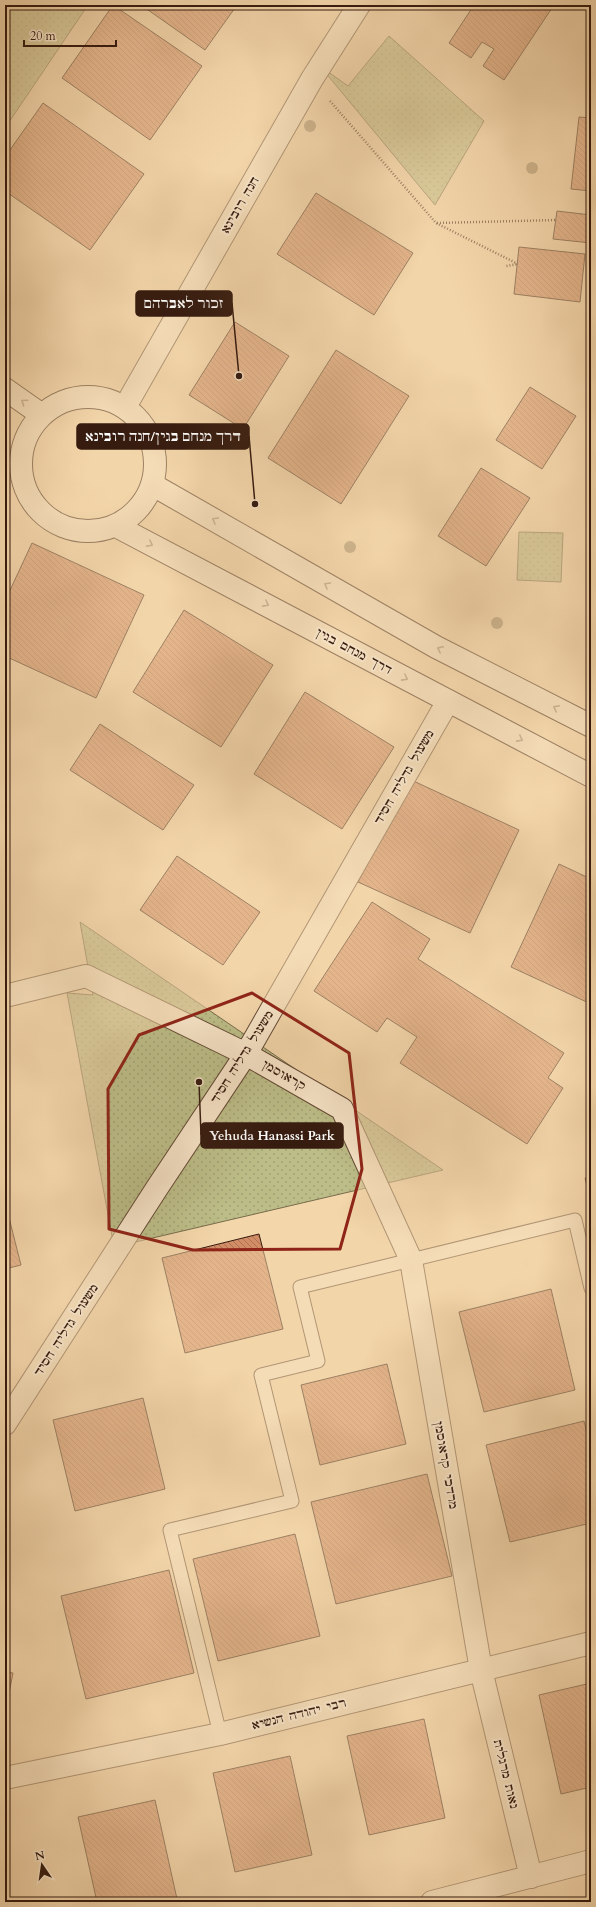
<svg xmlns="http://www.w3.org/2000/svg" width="596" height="1907" viewBox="0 0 596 1907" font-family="Cardo,'Frank Ruhl Libre',serif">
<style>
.green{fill:url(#green-dots);stroke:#796c4c}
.building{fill:url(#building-back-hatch);stroke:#361b0f}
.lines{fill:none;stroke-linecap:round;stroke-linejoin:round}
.lane-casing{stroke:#654a36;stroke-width:15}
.street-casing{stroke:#654a36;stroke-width:24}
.secondary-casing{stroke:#361b0f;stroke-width:24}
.path{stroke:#361b0f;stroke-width:2.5;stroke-dasharray:1 2;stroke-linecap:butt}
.lane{stroke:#f7e4c8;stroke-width:13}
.street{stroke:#f7e4c8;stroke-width:22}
.secondary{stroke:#f7e4c8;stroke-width:22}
.tree{fill:#a18a69}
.oneway{stroke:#a08a75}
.marked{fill:none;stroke:#8f2418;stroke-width:3;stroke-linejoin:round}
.labels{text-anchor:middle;stroke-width:4;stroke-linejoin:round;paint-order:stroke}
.street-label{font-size:12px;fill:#361b0f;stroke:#f7e4c8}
.leader{fill:none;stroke:#361b0f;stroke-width:1.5}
.callout-dot{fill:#361b0f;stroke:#f7e4c8;stroke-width:1.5}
.callout{fill:#361b0f;stroke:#361b0f;stroke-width:1.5}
.callout-label{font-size:13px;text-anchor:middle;font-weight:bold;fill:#fff}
</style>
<defs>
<pattern id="green-dots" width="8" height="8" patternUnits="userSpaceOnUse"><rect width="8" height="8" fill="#bcbd88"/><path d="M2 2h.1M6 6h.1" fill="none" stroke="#a2a274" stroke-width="1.8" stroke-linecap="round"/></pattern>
<pattern id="building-back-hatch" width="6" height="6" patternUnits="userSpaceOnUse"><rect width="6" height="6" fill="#d28d67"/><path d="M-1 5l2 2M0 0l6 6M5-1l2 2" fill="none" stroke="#ab7253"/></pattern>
</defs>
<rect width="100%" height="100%" fill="#f3d6aa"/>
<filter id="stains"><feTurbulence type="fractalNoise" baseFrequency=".005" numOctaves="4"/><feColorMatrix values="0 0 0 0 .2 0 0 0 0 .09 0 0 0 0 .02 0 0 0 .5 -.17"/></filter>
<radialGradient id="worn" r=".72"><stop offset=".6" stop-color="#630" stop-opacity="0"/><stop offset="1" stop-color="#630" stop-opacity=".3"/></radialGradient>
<path class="green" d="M 5,5 L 88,5 L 5,128 Z
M 389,36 L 484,121 L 435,205 L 320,66 L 348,86 Z
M 519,532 L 563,533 L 561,582 L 517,580 Z
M 80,922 L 443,1170 L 114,1247 L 67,993 L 93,995 Z"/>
<path class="building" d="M 113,5 L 202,66 L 150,140 L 62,78 Z
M 141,5 L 237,5 L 205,50 Z
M 474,5 L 554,5 L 504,80 L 483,66 L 494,49 L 482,42 L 471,58 L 449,43 Z
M 43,103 L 144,174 L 90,250 L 5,191 L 5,157 Z
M 579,117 L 591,118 L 591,191 L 571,189 Z
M 316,193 L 413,253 L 374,315 L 277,254 Z
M 557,211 L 591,215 L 591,243 L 553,239 Z
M 519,247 L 585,254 L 580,302 L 514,294 Z
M 235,322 L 289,356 L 243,429 L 189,395 Z
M 336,350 L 409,396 L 341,504 L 268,458 Z
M 530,387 L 576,416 L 542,469 L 496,440 Z
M 481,468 L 530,498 L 486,566 L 438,536 Z
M 32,543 L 144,595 L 96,698 L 5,656 L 5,601 Z
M 184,610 L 273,665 L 221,747 L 133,692 Z
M 305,692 L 394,747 L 342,829 L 254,774 Z
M 100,724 L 194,785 L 163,830 L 70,770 Z
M 407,778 L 519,830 L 470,933 L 358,882 Z
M 177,856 L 260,912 L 223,965 L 140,910 Z
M 559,864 L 591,879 L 591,1004 L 511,967 Z
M 372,902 L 430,939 L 418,959 L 564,1053 L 548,1078 L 563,1088 L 527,1144 L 400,1063 L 417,1037 L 387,1018 L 377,1032 L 314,991 Z
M 591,1177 L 591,1203 L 585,1178 Z
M 5,1202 L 21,1265 L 5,1269 Z
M 259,1234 L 283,1329 L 185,1353 L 162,1258 Z
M 551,1289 L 575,1390 L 484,1412 L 459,1312 Z
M 387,1364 L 406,1444 L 320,1465 L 301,1385 Z
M 143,1398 L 165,1489 L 75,1511 L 53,1420 Z
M 584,1421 L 591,1450 L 591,1523 L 510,1542 L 486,1445 Z
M 427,1474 L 452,1576 L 336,1604 L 311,1502 Z
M 295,1534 L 320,1636 L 218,1661 L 193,1559 Z
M 169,1570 L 194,1673 L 86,1699 L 61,1596 Z
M 5,1672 L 13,1673 L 5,1713 Z
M 591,1683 L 591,1787 L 561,1794 L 539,1695 Z
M 424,1719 L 445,1818 L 369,1835 L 347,1736 Z
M 290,1756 L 312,1855 L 235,1872 L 213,1773 Z
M 155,1800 L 177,1899 L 161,1902 L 97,1902 L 78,1817 Z"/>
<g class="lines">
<defs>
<path id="lane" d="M 220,1734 L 170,1530 L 292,1501 L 261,1375 L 318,1361 L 300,1287 L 575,1220 L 591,1288"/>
<path id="street" d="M 125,407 L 312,79 L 359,5
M 5,996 L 86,976 L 246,1054 L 342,1109 L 411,1260 L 481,1670 L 531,1877
M 5,1424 L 157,1188 L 246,1054 L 448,701
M 5,1778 L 220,1734 L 591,1643
M 432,1902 L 591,1861"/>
<path id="secondary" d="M 5,389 L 42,415
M21 464a67 67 0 1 1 134 0a67 67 0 1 1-134 0Z
M 153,485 L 436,647 L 591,726
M 116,526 L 591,776"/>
</defs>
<use href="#lane" class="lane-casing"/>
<use href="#street" class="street-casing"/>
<use href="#secondary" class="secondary-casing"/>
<path class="path" d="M 330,101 L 436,223 L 518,264 L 506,266
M 437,223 L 556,220"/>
<use href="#lane" class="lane"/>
<use href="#street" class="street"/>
<use href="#secondary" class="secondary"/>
</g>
<g class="tree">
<circle cx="310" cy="126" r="6"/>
<circle cx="532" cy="168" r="6"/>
<circle cx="350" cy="547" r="6"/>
<circle cx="497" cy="623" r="6"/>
</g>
<defs><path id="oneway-chevron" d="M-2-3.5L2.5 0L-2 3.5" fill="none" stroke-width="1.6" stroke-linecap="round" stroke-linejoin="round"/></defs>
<g class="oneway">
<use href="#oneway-chevron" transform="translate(24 402) rotate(-145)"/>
<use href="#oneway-chevron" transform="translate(215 520) rotate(-150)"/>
<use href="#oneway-chevron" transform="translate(150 544) rotate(28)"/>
<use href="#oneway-chevron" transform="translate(327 585) rotate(-150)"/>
<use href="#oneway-chevron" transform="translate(266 604) rotate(28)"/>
<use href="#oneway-chevron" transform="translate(440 649) rotate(-153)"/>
<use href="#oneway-chevron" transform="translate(405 678) rotate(28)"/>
<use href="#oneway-chevron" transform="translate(556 708) rotate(-153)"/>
<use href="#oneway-chevron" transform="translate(520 739) rotate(28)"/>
</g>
<path d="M0 0H596V1907H0ZM 252,993 L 349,1053 L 362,1169 L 340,1249 L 193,1250 L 109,1229 L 108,1089 L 139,1035 Z" fill="#f3d6aa" fill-opacity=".55" fill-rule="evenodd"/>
<path class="marked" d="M 252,993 L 349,1053 L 362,1169 L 340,1249 L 193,1250 L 109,1229 L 108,1089 L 139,1035 Z"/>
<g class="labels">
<g class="street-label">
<text transform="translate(240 205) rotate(-60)" y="4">חנה רובינא</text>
<text transform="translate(354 651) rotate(28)" y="4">דרך מנחם בגין</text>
<text transform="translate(404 777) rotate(-60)" y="4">משעול גדליה חסיד</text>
<text transform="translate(242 1057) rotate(-58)" y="4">משעול גדליה חסיד</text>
<text transform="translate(284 1075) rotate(30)" y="4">קראוסמן</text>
<text transform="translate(66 1330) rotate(-57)" y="4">משעול גדליה חסיד</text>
<text transform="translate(446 1465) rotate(80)" y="4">מרדכי קראוסמן</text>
<text transform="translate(299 1714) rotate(-14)" y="4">רבי יהודה הנשיא</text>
<text transform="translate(506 1774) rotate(76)" y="4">נאות מרגלית</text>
</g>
</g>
<path class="leader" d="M239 376L232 303M255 504L249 436M199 1082L201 1135"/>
<g class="callout-dot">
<circle cx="239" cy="376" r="4"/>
<circle cx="255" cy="504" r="4"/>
<circle cx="199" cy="1082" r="4"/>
</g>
<g class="callout">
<rect x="136" y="291" width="96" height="25" rx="4"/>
<rect x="77" y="424" width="172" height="25" rx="4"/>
<rect x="201" y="1123" width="142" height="25" rx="4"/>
</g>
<g class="callout-label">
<text x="184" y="308">זכור לאברהם</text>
<text x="163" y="441">דרך מנחם בגין/חנה רובינא</text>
<text x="272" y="1140">Yehuda Hanassi Park</text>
</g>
<rect width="596" height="1907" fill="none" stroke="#f3d6aa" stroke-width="20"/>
<rect x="6" y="6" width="584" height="1895" fill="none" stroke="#361b0f" stroke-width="2"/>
<rect x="10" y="10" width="576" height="1887" fill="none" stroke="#361b0f"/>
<g transform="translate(42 1865) rotate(347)" stroke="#f7e4c8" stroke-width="3" paint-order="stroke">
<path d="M0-3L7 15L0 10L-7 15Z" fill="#361b0f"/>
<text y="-6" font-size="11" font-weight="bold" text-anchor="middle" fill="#361b0f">N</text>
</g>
<path d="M24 40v6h92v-6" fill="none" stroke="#361b0f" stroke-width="2"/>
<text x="30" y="40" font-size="12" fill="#361b0f" stroke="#f7e4c8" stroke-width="3" paint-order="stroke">20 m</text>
<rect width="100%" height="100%" filter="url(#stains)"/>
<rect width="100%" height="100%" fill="url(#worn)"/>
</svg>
